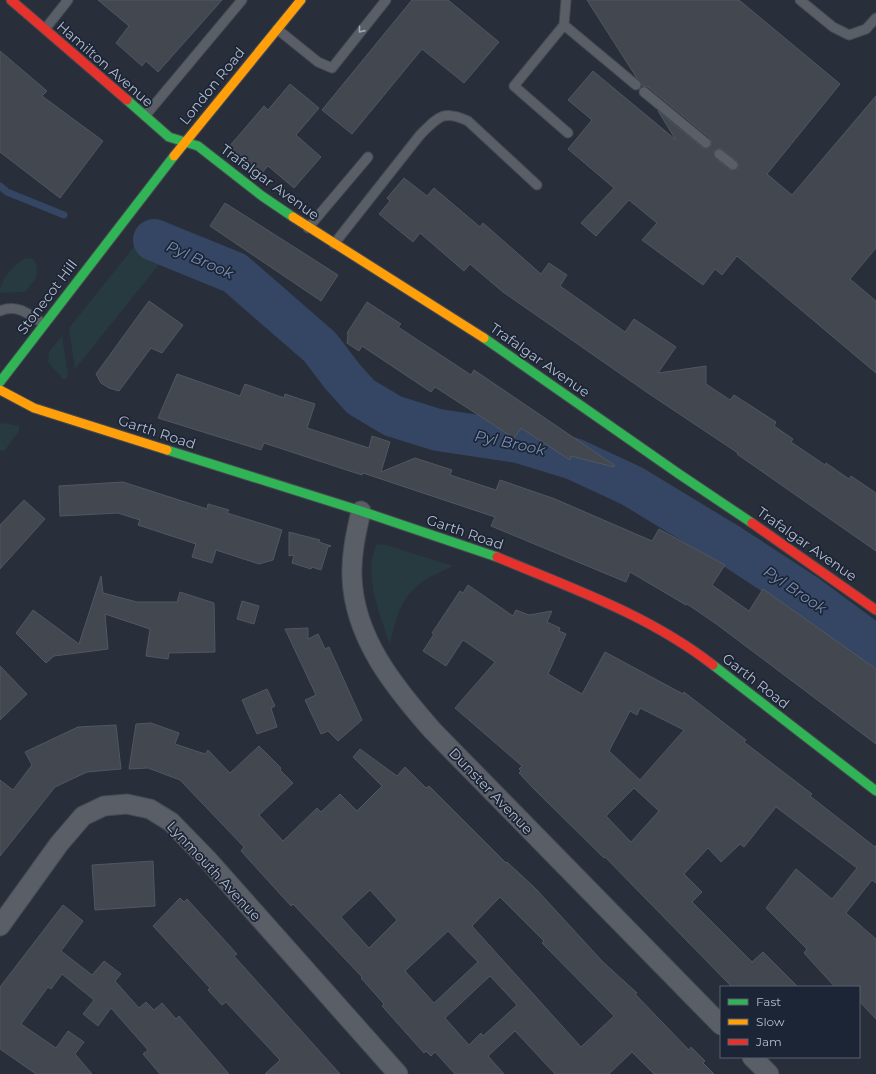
<svg xmlns="http://www.w3.org/2000/svg" width="876" height="1074" viewBox="0 0 876 1074" font-family="Montserrat,sans-serif">
<style>
.green{fill:#263a40}
.lines{fill:none;stroke-linecap:round;stroke-linejoin:round}
.stream{stroke:#344664;stroke-width:7}
.river{stroke:#344664;stroke-width:42}
.building{fill:#424750;stroke:#515761;fill-rule:evenodd}
.lane-casing{stroke:#464a52;stroke-width:11}
.street-casing{stroke:#464a52;stroke-width:21}
.fast-casing{stroke:#464a52;stroke-width:11}
.slow-casing{stroke:#464a52;stroke-width:11}
.jam-casing{stroke:#464a52;stroke-width:11}
.lane{stroke:#5a5e67;stroke-width:9}
.street{stroke:#5a5e67;stroke-width:19}
.fast{stroke:#30b455;stroke-width:9}
.slow{stroke:#ff9f0a;stroke-width:9}
.jam{stroke:#e5322d;stroke-width:9}
.oneway{stroke:#a1a8b7}
.labels{text-anchor:middle;stroke-width:3.5;stroke-linejoin:round;paint-order:stroke}
.street-label{font-size:14px;fill:#b3bbcb;stroke:#1c2535}
.water-label{font-size:15px;font-style:italic;fill:#798eb4;stroke:#1c2535}
</style>
<rect width="100%" height="100%" fill="#292f3a"/>
<path class="green" d="M 137,243 L 164,258 L 75,369 L 69,328 Z
M 26,258 L 33,259 L 37,265 L 36,278 L 25,292 L 0,293 C 0,279 15,264 26,258 Z
M 62,336 L 68,375 L 66,379 L 63,379 L 48,362 L 49,352 Z
M 3,423 L 19,426 L 19,431 L 5,450 L 0,451 L 0,424 Z
M 377,544 L 386,545 L 453,566 C 409,585 400,597 390,644 C 380,614 362,575 377,544 Z"/>
<g class="lines">
<path class="stream" d="M 0,186 L 7,192 L 64,215"/>
<path class="river" d="M 154,240 L 235,273 L 320,347 L 342,376 L 361,397 L 393,416 L 438,430 L 518,442 L 574,459 L 632,486 L 731,546 L 806,595 L 876,647"/>
</g>
<path class="building" d="M 98,0 L 222,0 L 158,72 L 146,61 L 142,66 L 116,43 L 129,26 Z
M 412,0 L 448,0 L 499,42 L 464,83 L 422,49 L 352,134 L 322,110 Z
M 587,0 L 739,0 L 840,84 L 767,174 L 792,195 L 876,96 L 876,248 L 850,279 L 876,301 L 876,373 L 737,256 L 722,275 L 715,269 L 703,285 L 642,240 L 657,223 L 629,200 L 596,236 L 581,223 L 614,188 L 568,149 L 592,120 L 568,100 L 593,71 L 676,140 L 658,111 L 703,148 L 708,148 L 712,144 L 710,138 L 648,87 L 642,86 ZM 720,148 L 737,161 L 739,165 L 737,169 L 730,170 L 715,158 L 714,151 Z
M 0,51 L 47,91 L 42,96 L 103,141 L 60,198 L 0,152 Z
M 290,84 L 319,108 L 296,135 L 321,157 L 294,188 L 268,166 L 260,175 L 228,148 L 264,106 L 268,110 Z
M 404,178 L 427,196 L 434,188 L 480,227 L 483,223 L 541,274 L 549,263 L 567,275 L 560,286 L 625,332 L 634,319 L 676,347 L 658,373 L 706,366 L 706,384 L 730,400 L 734,395 L 776,422 L 774,426 L 793,439 L 791,442 L 825,465 L 826,463 L 849,479 L 851,476 L 876,493 L 876,551 L 737,454 L 738,453 L 648,393 L 503,292 L 470,264 L 464,271 L 420,233 L 413,242 L 379,214 L 390,201 L 387,198 Z
M 225,203 L 338,275 L 321,301 L 210,226 Z
M 149,301 L 183,325 L 162,353 L 151,348 L 119,391 L 109,388 L 101,383 L 96,374 Z
M 367,302 L 401,324 L 398,327 L 471,375 L 474,370 L 614,465 L 614,467 L 571,456 L 570,460 L 521,428 L 514,438 L 435,387 L 431,392 L 362,346 L 359,351 L 347,343 L 348,334 L 347,333 Z
M 177,374 L 240,396 L 245,384 L 284,398 L 285,394 L 315,404 L 307,428 L 369,448 L 372,436 L 390,442 L 381,472 L 415,458 L 452,470 L 450,475 L 496,490 L 500,480 L 555,499 L 652,541 L 659,529 L 725,565 L 712,585 L 749,611 L 763,589 L 876,669 L 876,744 L 715,623 L 687,604 L 686,605 L 630,572 L 626,582 L 491,526 L 495,517 L 363,473 L 362,475 L 264,443 L 261,450 L 158,418 Z
M 123,482 L 207,509 L 208,504 L 229,510 L 227,513 L 282,530 L 273,560 L 259,564 L 216,550 L 212,563 L 192,557 L 196,544 L 138,525 L 140,520 L 118,513 L 60,516 L 59,486 Z
M 24,500 L 45,519 L 0,569 L 0,525 Z
M 289,532 L 320,540 L 319,542 L 331,546 L 328,547 L 321,570 L 312,567 L 311,569 L 292,563 L 294,555 L 289,556 Z
M 101,576 L 103,593 L 137,602 L 177,602 L 180,592 L 214,603 L 215,652 L 169,653 L 168,659 L 146,656 L 150,629 L 105,614 L 108,649 L 54,656 L 46,663 L 16,633 L 33,610 L 79,644 Z
M 468,585 L 513,616 L 516,610 L 529,615 L 552,611 L 547,622 L 560,628 L 559,631 L 566,634 L 548,674 L 582,694 L 605,652 L 683,694 L 684,692 L 746,740 L 744,742 L 812,794 L 810,796 L 875,847 L 876,845 L 876,883 L 872,880 L 846,913 L 876,939 L 876,1019 L 859,1001 L 859,987 L 835,987 L 804,953 L 807,949 L 766,908 L 796,869 L 832,899 L 857,868 L 776,807 L 744,847 L 740,844 L 721,862 L 708,848 L 684,874 L 702,892 L 692,902 L 752,962 L 763,952 L 798,987 L 732,987 L 605,857 L 604,858 L 535,790 L 519,773 L 521,771 L 519,769 L 522,766 L 455,708 L 495,662 L 463,640 L 446,666 L 423,651 L 434,634 L 432,633 L 460,591 L 463,593 ZM 640,708 L 684,730 L 640,780 L 609,751 L 630,711 L 637,715 ZM 634,788 L 659,811 L 631,842 L 606,816 Z
M 242,601 L 259,606 L 254,624 L 237,619 Z
M 308,628 L 308,639 L 318,634 L 325,649 L 329,647 L 362,720 L 338,741 L 328,731 L 321,734 L 305,700 L 316,695 L 285,629 Z
M 0,666 L 27,694 L 0,720 Z
M 267,689 L 275,706 L 271,708 L 277,727 L 257,734 L 242,700 Z
M 151,723 L 179,733 L 175,744 L 205,754 L 208,750 L 230,773 L 259,746 L 281,768 L 280,770 L 293,783 L 259,815 L 283,841 L 317,808 L 321,812 L 340,794 L 357,811 L 382,786 L 353,757 L 360,749 L 397,776 L 405,767 L 426,788 L 429,786 L 506,863 L 507,862 L 535,888 L 603,962 L 637,993 L 635,994 L 689,1050 L 691,1047 L 705,1061 L 703,1063 L 714,1074 L 654,1074 L 632,1052 L 609,1074 L 555,1074 L 515,1031 L 488,1056 L 504,1074 L 455,1074 L 435,1052 L 431,1056 L 426,1051 L 424,1053 L 382,1006 L 384,1004 L 361,978 L 362,977 L 293,904 L 291,906 L 241,851 L 244,847 L 180,780 L 148,768 L 129,769 L 136,724 ZM 370,890 L 397,920 L 369,948 L 341,917 ZM 500,897 L 544,941 L 542,943 L 614,1016 L 581,1047 L 472,926 ZM 448,931 L 478,962 L 434,1003 L 405,971 ZM 490,976 L 517,1005 L 483,1036 L 481,1033 L 469,1045 L 445,1018 Z
M 116,725 L 121,769 L 87,772 L 55,787 L 0,856 L 0,780 L 13,790 L 32,765 L 25,752 L 78,727 Z
M 153,861 L 155,906 L 95,910 L 92,865 Z
M 180,898 L 184,902 L 187,899 L 237,954 L 234,956 L 340,1074 L 265,1074 L 280,1060 L 226,1002 L 222,1005 L 208,990 L 210,988 L 153,926 Z
M 63,905 L 83,921 L 61,951 L 92,975 L 104,961 L 121,974 L 115,981 L 139,1008 L 146,1002 L 154,1010 L 162,1003 L 176,1019 L 179,1016 L 229,1074 L 160,1074 L 143,1054 L 148,1050 L 111,1008 L 98,1026 L 83,1014 L 94,1000 L 62,974 L 51,989 L 48,987 L 21,1024 L 56,1048 L 68,1031 L 84,1042 L 75,1054 L 92,1074 L 36,1074 L 0,1049 L 0,987 Z"/>
<g class="lines">
<defs>
<path id="lane" d="M 566,0 L 564,25 L 514,86 L 568,133
M 800,0 L 833,27 L 849,35 L 866,29 L 876,18
M 564,25 L 636,85
M 45,29 L 68,0
M 277,29 L 318,62 L 332,68 L 386,0
M 644,92 L 706,143
M 145,116 L 242,0
M 719,154 L 733,165
M 308,228 L 368,157
M 334,244 L 420,135 C 438,117 443,109 468,121 L 537,185
M 0,311 C 17,303 30,315 44,324"/>
<path id="street" d="M 361,511 C 356,533 351,555 352,577 C 354,638 395,688 433,731 L 721,1025
M 0,926 L 59,844 L 83,816 L 104,806 L 127,804 L 150,809 L 171,822 L 208,860 L 398,1074
M 752,1057 L 769,1074"/>
<path id="fast" d="M 127,100 L 169,137 L 198,146 L 262,196 L 293,217
M 484,338 L 679,474 L 752,523
M 0,382 L 174,156
M 167,450 L 361,511 L 497,557
M 713,665 L 876,791"/>
<path id="slow" d="M 174,156 L 301,0
M 293,217 L 484,338
M 0,390 L 34,408 L 167,450"/>
<path id="jam" d="M 11,0 L 127,100
M 752,523 L 876,610
M 497,557 C 571,588 649,615 713,665"/>
</defs>
<use href="#lane" class="lane-casing"/>
<use href="#street" class="street-casing"/>
<use href="#fast" class="fast-casing"/>
<use href="#slow" class="slow-casing"/>
<use href="#jam" class="jam-casing"/>
<use href="#lane" class="lane"/>
<use href="#street" class="street"/>
<use href="#fast" class="fast"/>
<use href="#slow" class="slow"/>
<use href="#jam" class="jam"/>
</g>
<defs><path id="oneway-chevron" d="M-2-3.5L2.5 0L-2 3.5" fill="none" stroke-width="1.6" stroke-linecap="round" stroke-linejoin="round"/></defs>
<use class="oneway" href="#oneway-chevron" transform="translate(361 30) rotate(129)"/>
<g class="labels">
<g class="street-label">
<text transform="translate(105 64) rotate(41)" y="5">Hamilton Avenue</text>
<text transform="translate(212 86) rotate(-51)" y="5">London Road</text>
<text transform="translate(270 182) rotate(36)" y="5">Trafalgar Avenue</text>
<text transform="translate(47 297) rotate(-53)" y="5">Stonecot Hill</text>
<text transform="translate(540 360) rotate(35)" y="5">Trafalgar Avenue</text>
<text transform="translate(157 432) rotate(18)" y="5">Garth Road</text>
<text transform="translate(465 532) rotate(19)" y="5">Garth Road</text>
<text transform="translate(807 544) rotate(35)" y="5">Trafalgar Avenue</text>
<text transform="translate(756 681) rotate(38)" y="5">Garth Road</text>
<text transform="translate(491 791) rotate(46)" y="5">Dunster Avenue</text>
<text transform="translate(214 871) rotate(47)" y="5">Lynmouth Avenue</text>
</g>
<g class="water-label">
<text transform="translate(200 260) rotate(24)" y="5">Pyl Brook</text>
<text transform="translate(510 443) rotate(12)" y="5">Pyl Brook</text>
<text transform="translate(795 590) rotate(34)" y="5">Pyl Brook</text>
</g>
</g>
<rect x="720" y="986" width="140" height="72" fill="#1c2535" stroke="#586171"/>
<rect x="728" y="999" width="20" height="6" fill="#30b455" stroke="#586171"/>
<text x="756" y="1006" font-size="12" fill="#b3bbcb">Fast</text>
<rect x="728" y="1019" width="20" height="6" fill="#ff9f0a" stroke="#586171"/>
<text x="756" y="1026" font-size="12" fill="#b3bbcb">Slow</text>
<rect x="728" y="1039" width="20" height="6" fill="#e5322d" stroke="#586171"/>
<text x="756" y="1046" font-size="12" fill="#b3bbcb">Jam</text>
</svg>
